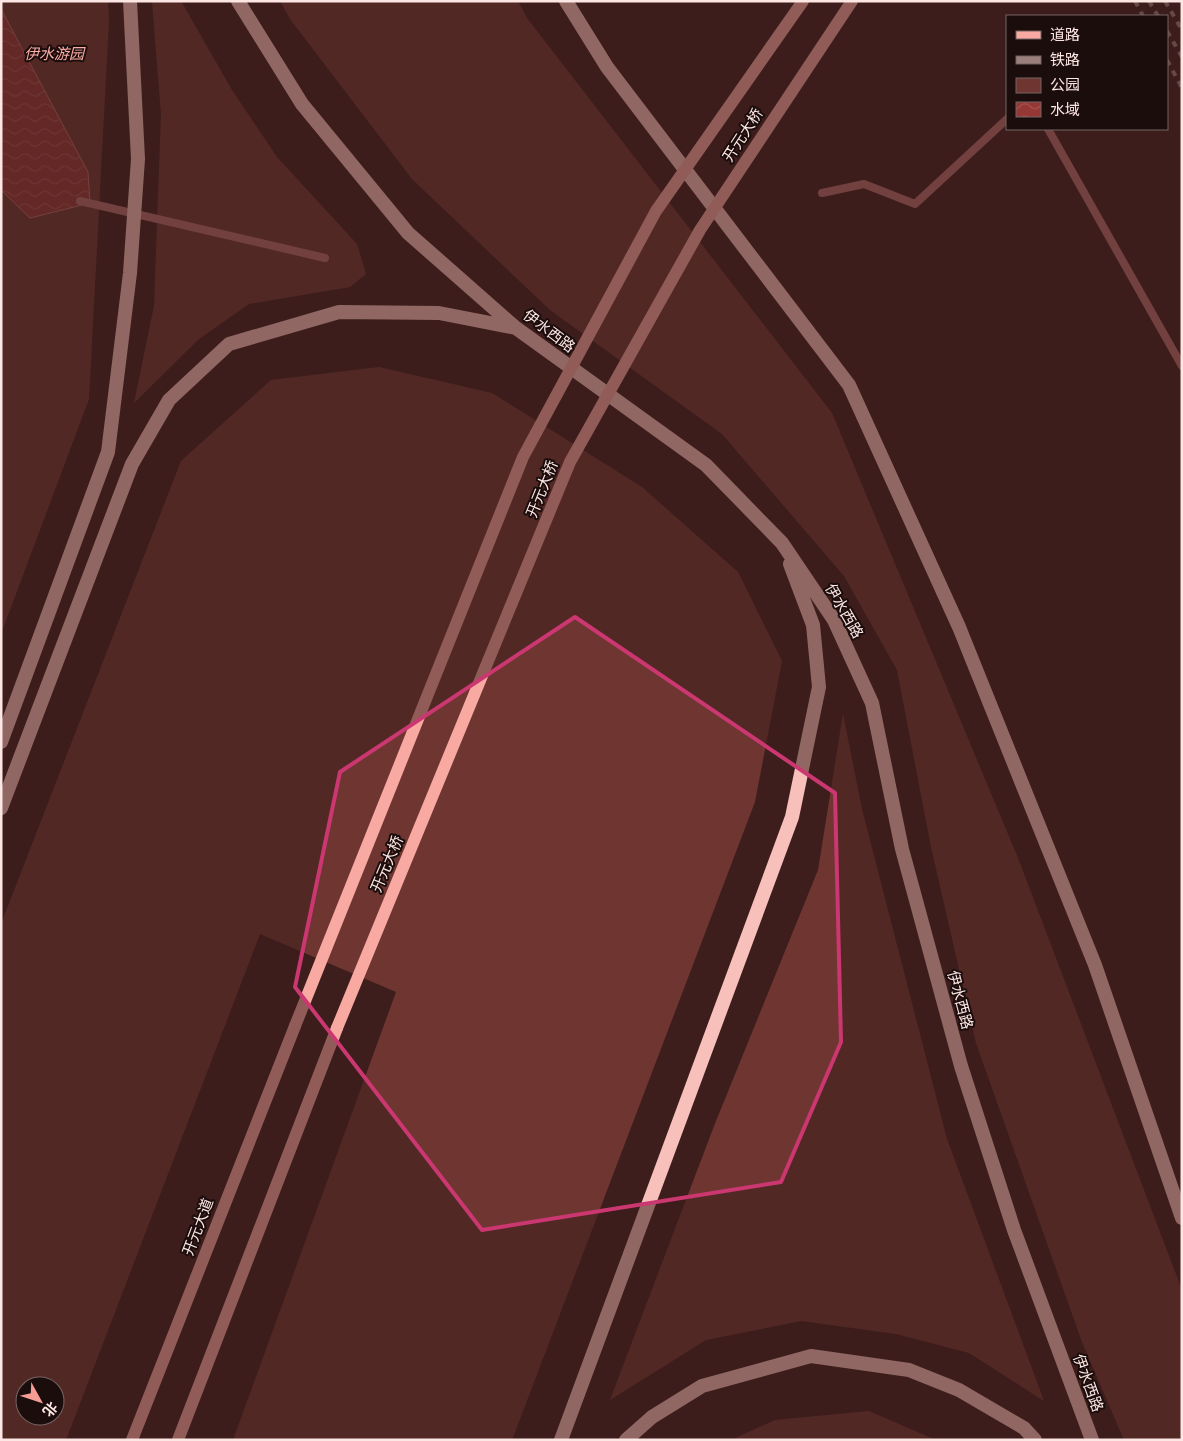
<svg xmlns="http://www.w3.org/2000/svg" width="1183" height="1441" viewBox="0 0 1183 1441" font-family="Lora,'Noto Sans SC',serif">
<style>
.green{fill:#6e3531;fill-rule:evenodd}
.water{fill:url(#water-waves);stroke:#b46c69}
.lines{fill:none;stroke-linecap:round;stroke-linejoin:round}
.stream{stroke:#b46c69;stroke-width:8}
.primary{stroke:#f8a9a1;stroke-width:12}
.trunk{stroke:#f8c0ba;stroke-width:14}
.rail{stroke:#9a7f7d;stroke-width:4;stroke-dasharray:6 6;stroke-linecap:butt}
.primary-bridge{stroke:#f8a9a1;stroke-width:12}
.marked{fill:none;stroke:#cb3770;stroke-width:4;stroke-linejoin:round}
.labels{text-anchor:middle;stroke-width:4;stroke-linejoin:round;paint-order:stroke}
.park-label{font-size:15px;font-style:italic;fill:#fcada5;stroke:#1b0d0c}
.street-label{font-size:15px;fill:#fde7e4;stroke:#1b0d0c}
</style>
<defs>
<pattern id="water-waves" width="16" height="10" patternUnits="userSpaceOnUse" patternTransform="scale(1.25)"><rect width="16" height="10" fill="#953734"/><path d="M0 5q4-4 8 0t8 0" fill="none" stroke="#a55451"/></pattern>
</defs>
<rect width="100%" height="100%" fill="#3d1e1c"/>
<path class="green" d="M 1,1 L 108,1 L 109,20 L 89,399 L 1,634 Z
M 152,1 L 181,1 L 232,90 L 277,157 L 357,244 L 366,274 L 350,287 L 249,304 L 199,339 L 134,403 L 154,306 L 161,114 Z
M 280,1 L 518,1 L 527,18 L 832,413 L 1018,858 L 1182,1290 L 1182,1440 L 1124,1440 L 1082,1342 L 976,1043 L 931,847 L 897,670 L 844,576 L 722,434 L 550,310 L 412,179 L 290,19 Z
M 379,367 L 492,393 L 642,487 L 738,572 L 782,661 L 755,802 L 512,1440 L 233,1440 L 396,992 L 260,934 L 66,1440 L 1,1440 L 1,924 L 181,461 L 271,380 ZM 25,1386 L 55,1386 L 55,1416 L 25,1416 Z
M 843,714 L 862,809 L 947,1139 L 1044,1401 L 969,1353 L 896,1334 L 801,1321 L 706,1340 L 610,1400 L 714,1126 L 818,870 Z
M 869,1411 L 936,1440 L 731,1440 L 775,1420 Z"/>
<path class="water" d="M 1,9 L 88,172 L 90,203 L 30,218 L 1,190 Z"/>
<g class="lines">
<path class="stream" d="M 1048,129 L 1182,366
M 822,193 L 864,184 L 915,204 L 1007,119
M 80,201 L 325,258"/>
<path class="primary" d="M 132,1440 L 295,1026
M 178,1440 L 337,1028"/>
<path class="trunk" d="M 238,1 L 302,104 L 408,233 L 516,328 L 706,465 L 782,543 L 834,620 L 872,703 L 902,849 L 961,1066 L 1014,1230 L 1092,1440
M 566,1 L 607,67 L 849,385 L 959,627 L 1095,965 L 1182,1218
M 1,742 L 108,452 L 130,273 L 138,159 L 130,1
M 1,808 L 132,464 L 169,400 L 229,344 L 339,312 L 439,313 L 516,328
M 561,1440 L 792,817 L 819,687 L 813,625 L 790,564
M 626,1440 L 652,1417 L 702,1386 L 811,1356 L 909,1370 L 959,1390 L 1024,1428 L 1035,1440"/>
<path class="rail" d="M 1135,1 L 1143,16
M 1149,1 L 1158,16
M 1165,1 L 1182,30
M 1167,31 L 1182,57
M 1167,60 L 1182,88"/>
<path class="primary-bridge" d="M 295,1026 L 523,457 L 656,211 L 803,1
M 337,1028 L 570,462 L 700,230 L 852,1"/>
</g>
<path d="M0 0H1183V1441H0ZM 575,617 L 835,793 L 841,1042 L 781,1182 L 482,1230 L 295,987 L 340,772 Z" fill="#3d1e1c" fill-opacity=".55" fill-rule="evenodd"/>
<path class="marked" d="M 575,617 L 835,793 L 841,1042 L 781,1182 L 482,1230 L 295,987 L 340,772 Z"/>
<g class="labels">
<g class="park-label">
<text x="54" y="59">伊水游园</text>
</g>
<g class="street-label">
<text transform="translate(743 135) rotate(-57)" y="5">开元大桥</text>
<text transform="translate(549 331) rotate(37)" y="5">伊水西路</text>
<text transform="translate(542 489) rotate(-68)" y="5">开元大桥</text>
<text transform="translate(844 611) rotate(60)" y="5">伊水西路</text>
<text transform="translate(387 864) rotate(-67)" y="5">开元大桥</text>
<text transform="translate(960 1000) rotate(75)" y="5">伊水西路</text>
<text transform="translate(198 1227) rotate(-69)" y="5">开元大道</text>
<text transform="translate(1088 1383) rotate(70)" y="5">伊水西路</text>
</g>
</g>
<rect width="1183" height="1441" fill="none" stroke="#fde7e4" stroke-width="5"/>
<rect x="1006" y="15" width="162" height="115" fill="#1b0d0c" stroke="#756462"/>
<rect x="1016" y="31" width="25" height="8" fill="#f8a9a1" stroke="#756462"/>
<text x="1050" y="40" font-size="15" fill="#fde7e4">道路</text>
<rect x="1016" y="56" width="25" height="8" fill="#9a7f7d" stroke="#756462"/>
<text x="1050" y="65" font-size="15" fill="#fde7e4">铁路</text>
<rect x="1016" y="78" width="25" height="15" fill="#6e3531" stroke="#756462"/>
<text x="1050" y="90" font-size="15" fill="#fde7e4">公园</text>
<rect x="1016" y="102" width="25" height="15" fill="url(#water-waves)" stroke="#756462"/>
<text x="1050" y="115" font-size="15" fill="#fde7e4">水域</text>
<g transform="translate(40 1401) rotate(130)"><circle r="24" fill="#1b0d0c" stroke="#756462"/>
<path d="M0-4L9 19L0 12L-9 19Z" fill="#f59c94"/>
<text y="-8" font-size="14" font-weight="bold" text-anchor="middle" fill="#fde7e4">北</text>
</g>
</svg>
